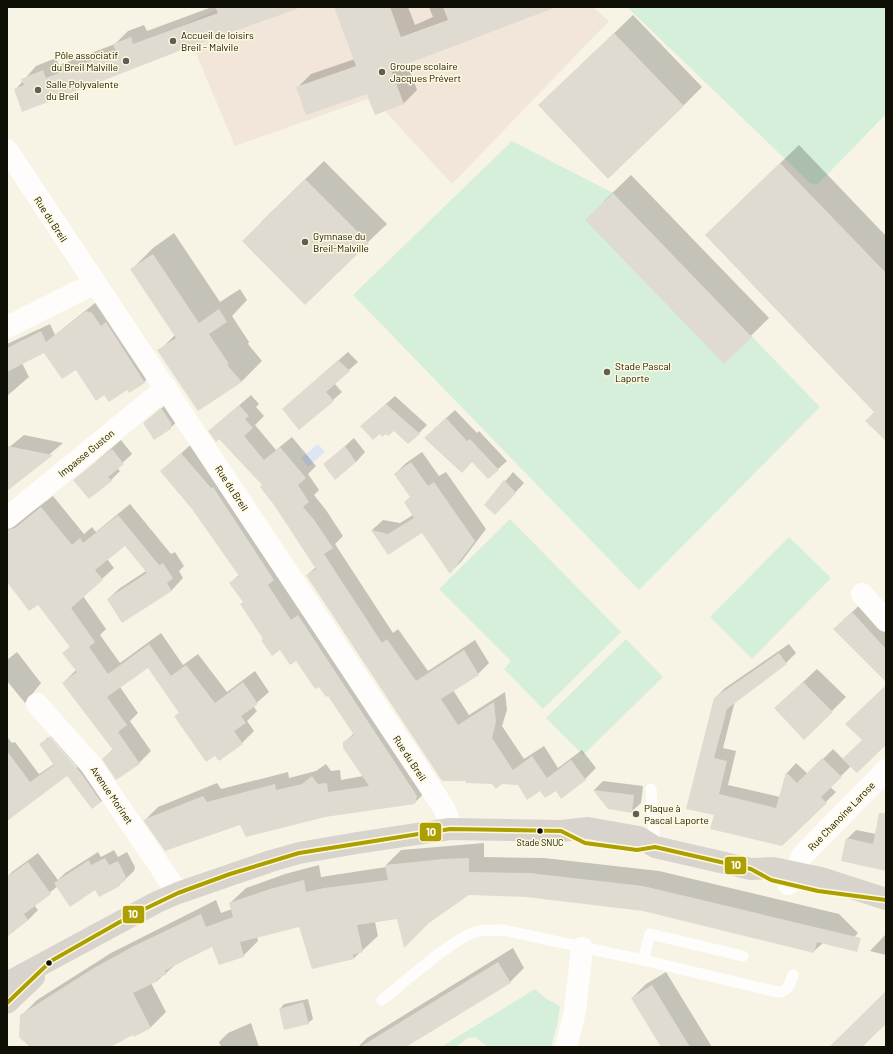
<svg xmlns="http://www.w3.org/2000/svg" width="893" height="1054" viewBox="0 0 893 1054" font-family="Barlow,sans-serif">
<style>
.education{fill:#f2e6da}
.green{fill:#d5efda}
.water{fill:#dde7f4}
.shadow{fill:#0003}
.building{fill:#e0dbd0}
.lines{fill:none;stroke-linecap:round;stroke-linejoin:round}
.service{stroke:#fefdfb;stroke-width:11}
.minor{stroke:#fefdfb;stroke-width:22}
.primary{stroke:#d9d3ce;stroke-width:22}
.bus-1-casing{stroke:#fffadd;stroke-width:7}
.bus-1{stroke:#ab9f02;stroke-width:4}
.poi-dot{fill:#615f53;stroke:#fffadd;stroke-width:1.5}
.bus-dot{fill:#100f05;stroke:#fffadd;stroke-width:1.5}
.labels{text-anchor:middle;stroke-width:3;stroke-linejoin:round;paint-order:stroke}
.bus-label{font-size:9px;fill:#100f05;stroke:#fffadd}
.poi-label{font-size:10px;fill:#100f05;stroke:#fffadd;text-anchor:start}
.street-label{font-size:10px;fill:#100f05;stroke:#fffadd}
.line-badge{stroke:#fffadd;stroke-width:1.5}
.badge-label{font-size:11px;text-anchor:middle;font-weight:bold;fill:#fff}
</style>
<rect width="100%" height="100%" fill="#f7f4e5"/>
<path class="education" d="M 221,7 L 593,7 L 609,21 L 452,184 L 385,111 L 375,115 L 368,99 L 235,146 L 184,25 Z"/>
<path class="green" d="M 627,7 L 886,7 L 886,114 L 820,182 L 816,185 L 810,183 Z
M 512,141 L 613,193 L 820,407 L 639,590 L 353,295 Z
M 510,519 L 621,632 L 543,709 L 504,669 L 511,661 L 439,589 Z
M 789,537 L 831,578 L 752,659 L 710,617 Z
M 626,639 L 663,677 L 583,755 L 546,718 Z
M 535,989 L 545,998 L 560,1006 L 557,1026 L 551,1047 L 488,1047 L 475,1037 L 468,1038 L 456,1047 L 441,1047 Z"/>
<path class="water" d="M 318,444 L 325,452 L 308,467 L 301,458 Z"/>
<path class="shadow" d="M 212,7 L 300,7 L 192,45 L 15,90 L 36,66 L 56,58 L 59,65 L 115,44 L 128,31 L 144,25 L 147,31 Z
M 335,7 L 408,7 L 415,25 L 433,17 L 429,7 L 549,7 L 407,63 L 417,90 L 403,104 L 367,92 L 297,88 L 311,74 L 355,59 Z
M 633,15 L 702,87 L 683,106 L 558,87 Z
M 799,145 L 886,236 L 886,429 L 875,412 L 706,235 Z
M 324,161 L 387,224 L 368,242 L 261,222 Z
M 631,175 L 769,318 L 724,362 L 604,201 Z
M 174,233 L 220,302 L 240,289 L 247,300 L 232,316 L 249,342 L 248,344 L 262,361 L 241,382 L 159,351 L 175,335 L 132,269 L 153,248 Z
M 95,303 L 100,304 L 153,374 L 144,382 L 128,389 L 105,394 L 76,369 L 44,352 L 22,363 L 29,377 L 7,396 L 7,344 L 50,324 L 55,335 Z
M 348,352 L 358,362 L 334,383 L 342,392 L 333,400 L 283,409 Z
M 251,395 L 259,404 L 256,407 L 264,416 L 255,425 L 276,450 L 292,437 L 316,466 L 308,474 L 319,490 L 314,495 L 326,510 L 343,536 L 335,544 L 393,633 L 398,629 L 428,671 L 475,640 L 489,663 L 478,674 L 453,690 L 469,715 L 505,692 L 507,710 L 502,726 L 524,759 L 544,746 L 558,768 L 582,750 L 596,768 L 585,779 L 561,797 L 556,790 L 540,790 L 518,784 L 502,783 L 307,575 L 316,567 L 263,485 L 219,438 L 210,431 Z
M 395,396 L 427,425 L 419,433 L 394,430 L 386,432 L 370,418 Z
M 171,400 L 180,419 L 170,428 L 145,423 Z
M 455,410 L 477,433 L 479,431 L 507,461 L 498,469 L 434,429 Z
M 24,435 L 63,443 L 7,490 L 7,449 Z
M 354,438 L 365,452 L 356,462 L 325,464 Z
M 121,440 L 132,454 L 117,468 L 120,471 L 111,480 L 75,480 Z
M 195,441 L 428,790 L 414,803 L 241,824 L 145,820 L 158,807 L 217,783 L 221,789 L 288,772 L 289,778 L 316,771 L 326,764 L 331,771 L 340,770 L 341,780 L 363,776 L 344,743 L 354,733 L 328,695 L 296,660 L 264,638 L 241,604 L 244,601 L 230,583 L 239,575 L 193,509 L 161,471 Z
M 422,452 L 439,476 L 446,472 L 486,529 L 461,562 L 450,572 L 422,531 L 388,554 L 372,530 L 383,520 L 400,523 L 413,515 L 405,502 L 411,496 L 395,474 L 406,463 Z
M 513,472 L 524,483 L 504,505 L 485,505 Z
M 53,496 L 84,534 L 92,527 L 96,532 L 130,504 L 171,554 L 175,552 L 184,566 L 179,571 L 183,578 L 172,590 L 123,621 L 108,599 L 120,588 L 146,571 L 125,545 L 107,559 L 114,568 L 83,596 L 106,629 L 100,635 L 120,663 L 161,633 L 183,665 L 198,654 L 227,692 L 255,671 L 269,692 L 253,706 L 257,711 L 247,721 L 254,731 L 242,743 L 175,716 L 180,712 L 148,667 L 120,687 L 138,713 L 130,721 L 151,751 L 139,763 L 117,779 L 103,759 L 113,749 L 63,683 L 76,670 L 64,653 L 71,646 L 38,603 L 7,580 L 7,511 L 22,519 Z
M 861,604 L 886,631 L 886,680 L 843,620 Z
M 789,644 L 796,653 L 786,663 L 735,701 L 723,748 L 736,751 L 728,785 L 780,797 L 787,773 L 796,763 L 808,774 L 833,749 L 843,759 L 863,740 L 886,686 L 886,743 L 851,766 L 830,787 L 836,792 L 782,845 L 715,814 L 687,808 L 715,698 L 725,688 Z
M 17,652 L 41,683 L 25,703 L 7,681 L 7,660 Z
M 817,669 L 846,697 L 804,739 L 775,708 Z
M 59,729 L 109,793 L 101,802 L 68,774 L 7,819 L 7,737 L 12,743 L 15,742 L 39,774 L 54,764 L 41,745 L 48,737 L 76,768 L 77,767 L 50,736 Z
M 603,781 L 643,786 L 641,803 L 631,812 L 608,808 L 594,790 Z
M 886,815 L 886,870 L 847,839 L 856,830 L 876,834 Z
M 484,843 L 484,857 L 544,858 L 659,871 L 839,914 L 858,933 L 843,948 L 823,943 L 814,951 L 643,910 L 526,896 L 469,894 L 398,918 L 375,922 L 378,936 L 354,958 L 313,968 L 300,925 L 257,936 L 258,941 L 243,956 L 213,945 L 175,965 L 158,980 L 151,983 L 166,1012 L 151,1027 L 134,1036 L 133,1034 L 93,1047 L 31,1047 L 21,1016 L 37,1000 L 111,953 L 216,900 L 221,913 L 232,909 L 230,903 L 246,888 L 285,874 L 319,865 L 321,877 L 386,867 L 386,865 L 401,850 Z
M 114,850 L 118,857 L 127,852 L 135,867 L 134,871 L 119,885 L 95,889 L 58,886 L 34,905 L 38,910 L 28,920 L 7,936 L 7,877 L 12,872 L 38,853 L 58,880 L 65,873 L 98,852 L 101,857 Z
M 886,934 L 886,955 L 870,951 Z
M 513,948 L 524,968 L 510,982 L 404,1047 L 358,1047 L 367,1038 Z
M 666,972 L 712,1047 L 663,1047 L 632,998 L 646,984 Z
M 308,999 L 313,1019 L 308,1023 L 280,1009 L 284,1004 Z
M 251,1023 L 259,1047 L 221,1047 L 219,1042 L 228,1033 Z"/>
<path class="building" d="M 215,7 L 296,7 L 297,9 L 192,46 L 22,112 L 14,89 L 24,85 L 21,79 L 43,70 L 46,78 L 116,51 L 113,44 L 131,37 L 133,44 L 218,13 Z
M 334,7 L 390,7 L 401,37 L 448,20 L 443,7 L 554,7 L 554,8 L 391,70 L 404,104 L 375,115 L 367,94 L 306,115 L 296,87 L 356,66 Z
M 614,33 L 684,106 L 608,179 L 538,105 Z
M 780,163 L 886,273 L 886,441 L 865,421 L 874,412 L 705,235 Z
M 305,179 L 369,243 L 305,305 L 242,241 Z
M 613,193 L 752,337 L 724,364 L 585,220 Z
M 153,254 L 199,323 L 219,309 L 227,322 L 209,334 L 229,364 L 227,365 L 242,382 L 198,411 L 157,350 L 176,338 L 130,269 Z
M 86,311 L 92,313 L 101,326 L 106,322 L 145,383 L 129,393 L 127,390 L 109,402 L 104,395 L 96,401 L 76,370 L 62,379 L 44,353 L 7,372 L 7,348 L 41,331 L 46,342 Z
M 338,360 L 350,371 L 326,392 L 334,401 L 299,430 L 282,409 Z
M 386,404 L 420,434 L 408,444 L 394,431 L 388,436 L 386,434 L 382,437 L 380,434 L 373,440 L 360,426 Z
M 239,405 L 249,416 L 245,419 L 253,428 L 244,436 L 264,460 L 280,447 L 306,478 L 298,485 L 309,502 L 303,507 L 315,521 L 333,548 L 324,554 L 382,643 L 387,639 L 416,681 L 464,650 L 479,675 L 441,699 L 458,725 L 494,702 L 496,722 L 492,738 L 513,770 L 532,756 L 547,778 L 571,760 L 586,780 L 561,799 L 556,791 L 545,798 L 540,791 L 527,800 L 518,785 L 502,784 L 496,789 L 492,784 L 466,783 L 465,781 L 442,781 L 306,575 L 316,569 L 274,505 L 260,487 L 262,485 L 219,439 L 216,442 L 208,431 Z
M 161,408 L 171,423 L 171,429 L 154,440 L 143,423 Z
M 446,418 L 467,441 L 470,439 L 499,470 L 488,479 L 472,462 L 462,473 L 424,438 Z
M 7,446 L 53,455 L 7,491 Z
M 345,446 L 356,462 L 335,480 L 323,464 Z
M 112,449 L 124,464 L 108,477 L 112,481 L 89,499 L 73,480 Z
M 181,453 L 211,488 L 213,487 L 274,580 L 268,585 L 291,620 L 298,615 L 417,796 L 415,804 L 325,817 L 246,837 L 240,825 L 165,851 L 143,820 L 203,796 L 207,802 L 275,784 L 276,790 L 302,784 L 312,776 L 318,784 L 327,783 L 328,792 L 369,786 L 343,748 L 343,742 L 354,735 L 328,696 L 326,697 L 319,687 L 315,689 L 296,661 L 290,665 L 280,650 L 272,656 L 261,640 L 263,639 L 240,604 L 243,602 L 229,583 L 239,576 L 192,509 L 160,471 Z
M 411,462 L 428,486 L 434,482 L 475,541 L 450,574 L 422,533 L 388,555 L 371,530 L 388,534 L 414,518 L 404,502 L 410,497 L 394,474 Z
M 504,480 L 516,493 L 495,515 L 484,505 Z
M 41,507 L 72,545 L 80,538 L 83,543 L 118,515 L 159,565 L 163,563 L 173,578 L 167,583 L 172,591 L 122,623 L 107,599 L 147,573 L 125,546 L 95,570 L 103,580 L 71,608 L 95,642 L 89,647 L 108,674 L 149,644 L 171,676 L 186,665 L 215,703 L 243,682 L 258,704 L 241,716 L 246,723 L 234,731 L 243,744 L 219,761 L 215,756 L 206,762 L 174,716 L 179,713 L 148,668 L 107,697 L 127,725 L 118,732 L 140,764 L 116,780 L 102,759 L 113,750 L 62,683 L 77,672 L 62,653 L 70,647 L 38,605 L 29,611 L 7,582 L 7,530 L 15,528 Z
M 852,612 L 886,649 L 886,682 L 833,629 Z
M 779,653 L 787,664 L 727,709 L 714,758 L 727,761 L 719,794 L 776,808 L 786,772 L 797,783 L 822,758 L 842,777 L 821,797 L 827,803 L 782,846 L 710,829 L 714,815 L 686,809 L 714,698 Z
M 803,682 L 833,712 L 804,740 L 774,708 Z
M 886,685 L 886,745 L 857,773 L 842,759 L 862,740 L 845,724 Z
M 50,737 L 81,773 L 101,802 L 92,809 L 67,776 L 7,821 L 7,751 L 30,782 L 54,765 L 39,744 Z
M 593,790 L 634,795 L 632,813 L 608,809 Z
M 879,813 L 886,813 L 886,871 L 841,861 L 846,838 L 873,844 Z
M 105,858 L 109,865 L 118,861 L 126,877 L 124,879 L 125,881 L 119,884 L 120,886 L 99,897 L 95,890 L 70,907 L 54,883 L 89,860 L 91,865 Z
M 469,858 L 469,872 L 529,873 L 643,886 L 861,938 L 857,952 L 817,942 L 814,953 L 643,911 L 526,897 L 469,895 L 429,923 L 404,948 L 397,919 L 357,925 L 363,952 L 353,955 L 354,959 L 312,969 L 299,927 L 240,942 L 244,957 L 219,965 L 212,947 L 177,964 L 165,971 L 167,974 L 157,979 L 158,981 L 133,993 L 151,1028 L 134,1037 L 133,1035 L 110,1047 L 30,1047 L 19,1037 L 20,1015 L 94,968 L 134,946 L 201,914 L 206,927 L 233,917 L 229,903 L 270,889 L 304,880 L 306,892 L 324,888 L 388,880 L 385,865 L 443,859 Z
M 28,862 L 51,894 L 24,914 L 28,920 L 7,937 L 7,877 Z
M 498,962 L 511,983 L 406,1047 L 360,1047 Z
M 652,985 L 690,1047 L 661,1047 L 631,998 Z
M 886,991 L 886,1024 L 862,1047 L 829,1047 Z
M 303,1002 L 309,1024 L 284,1030 L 279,1009 Z"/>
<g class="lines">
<path class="service" d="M 651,789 L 655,847
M 643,960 L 650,934 L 743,956
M 382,1000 C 404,983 453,938 478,931 C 486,930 495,930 503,930 L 643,960 L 777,992 C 787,993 790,984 793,975"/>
<path class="minor" d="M 7,150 L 444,808 L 448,818 L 450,829
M 7,327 L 95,283
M 7,518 L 166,388
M 862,594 L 886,621
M 37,704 L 91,765 L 178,893
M 788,884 L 793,881 L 802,856 L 886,770
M 566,1047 L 575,1011 L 582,948"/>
<path class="primary" d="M 7,983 L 157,902 L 178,893 L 271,861 L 299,853 L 357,843 L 450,829 L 561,831 L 588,828 L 639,837 L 655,847 L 751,869 L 773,868 L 821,878 L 886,899
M 7,1003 L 34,977"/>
<defs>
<path id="bus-1" d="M 7,1003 L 51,961 L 132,915 L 178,893 L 230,874 L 299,853 L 450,829 L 561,831 L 585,843 L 637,850 L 655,847 L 751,869 L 771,880 L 818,891 L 886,900"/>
</defs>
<use href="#bus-1" class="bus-1-casing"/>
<use href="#bus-1" class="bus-1"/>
</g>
<g class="poi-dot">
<circle cx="173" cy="41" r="4"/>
<circle cx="126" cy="61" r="4"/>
<circle cx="382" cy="72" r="4"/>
<circle cx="38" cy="90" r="4"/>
<circle cx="305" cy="242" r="4"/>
<circle cx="607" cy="372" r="4"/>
<circle cx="636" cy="814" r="4"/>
</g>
<g class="bus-dot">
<circle cx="540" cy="831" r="3.5"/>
<circle cx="49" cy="963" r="3.5"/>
</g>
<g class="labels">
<g class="bus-label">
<text x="540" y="846">Stade SNUC</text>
</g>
<g class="poi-label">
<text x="181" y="39">Accueil de loisirs<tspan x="181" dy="12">Breil - Malvile</tspan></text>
<text x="118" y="59" text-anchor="end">Pôle associatif<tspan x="118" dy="12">du Breil Malville</tspan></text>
<text x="390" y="70">Groupe scolaire<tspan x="390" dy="12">Jacques Prévert</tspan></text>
<text x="46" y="88">Salle Polyvalente<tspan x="46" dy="12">du Breil</tspan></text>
<text x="313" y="240">Gymnase du<tspan x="313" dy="12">Breil-Malville</tspan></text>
<text x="615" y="370">Stade Pascal<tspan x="615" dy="12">Laporte</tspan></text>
<text x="644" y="812">Plaque à<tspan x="644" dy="12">Pascal Laporte</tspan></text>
</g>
<g class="street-label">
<text transform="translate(51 219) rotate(57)" y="4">Rue du Breil</text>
<text transform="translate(86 453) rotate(-39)" y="4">Impasse Guston</text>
<text transform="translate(232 488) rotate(57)" y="4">Rue du Breil</text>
<text transform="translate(410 758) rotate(57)" y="4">Rue du Breil</text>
<text transform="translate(112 795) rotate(56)" y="4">Avenue Morinet</text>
<text transform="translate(841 816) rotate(-46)" y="4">Rue Chanoine Larose</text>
</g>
</g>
<g class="line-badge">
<rect x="419" y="822" width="23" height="20" rx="4" fill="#ab9f02"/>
<rect x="724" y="856" width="23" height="19" rx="4" fill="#ab9f02"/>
<rect x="122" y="905" width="23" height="19" rx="4" fill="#ab9f02"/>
</g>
<g class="badge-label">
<text x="431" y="836">10</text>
<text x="736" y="869">10</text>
<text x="133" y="918">10</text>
</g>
<rect width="893" height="1054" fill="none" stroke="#100f05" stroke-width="16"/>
</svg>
